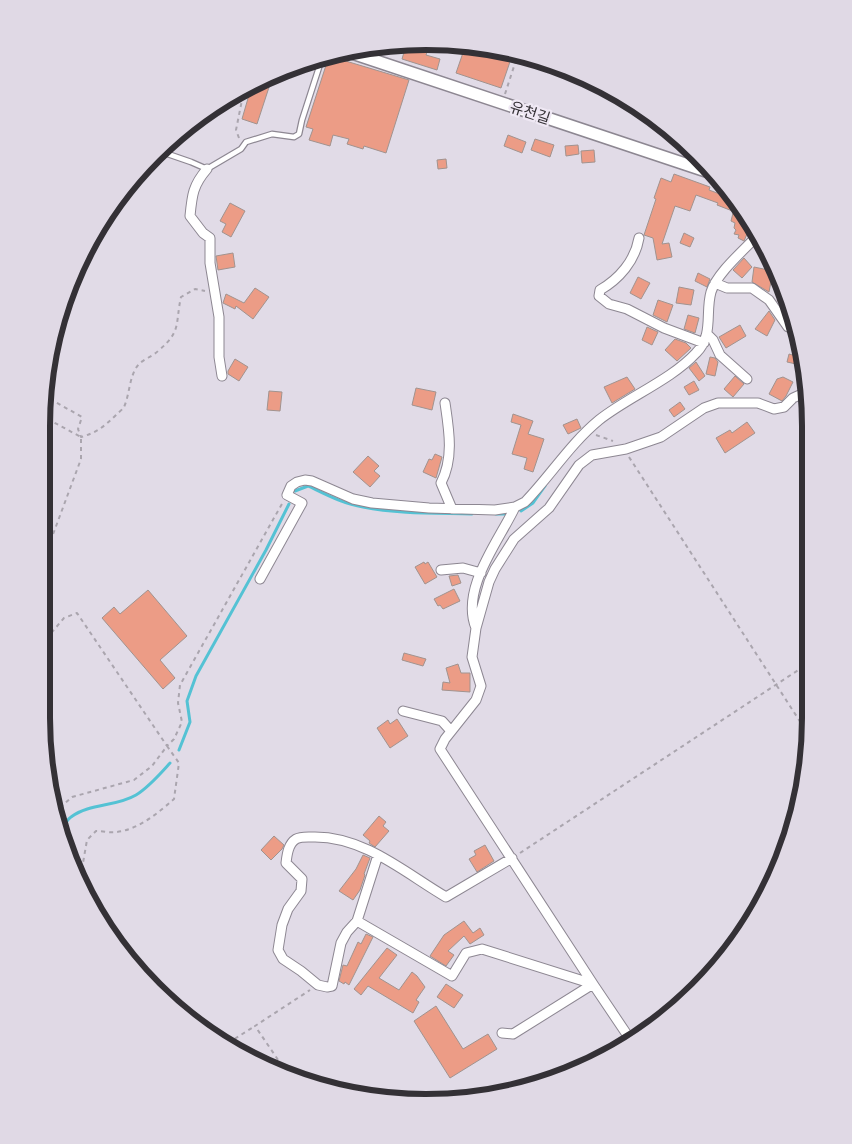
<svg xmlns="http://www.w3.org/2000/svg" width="852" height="1144" viewBox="0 0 852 1144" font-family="'Asap Condensed','Noto Sans KR',sans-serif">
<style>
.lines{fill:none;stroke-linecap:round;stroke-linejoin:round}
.stream{stroke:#54c2d4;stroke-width:3}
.building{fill:#ec9c86;stroke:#a1938f}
.lane-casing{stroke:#8d8792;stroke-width:7}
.street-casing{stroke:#8d8792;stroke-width:11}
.secondary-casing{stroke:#8d8792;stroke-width:14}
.path{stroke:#aaa5ae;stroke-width:2;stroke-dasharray:4 4;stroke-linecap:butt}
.lane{stroke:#fff;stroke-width:4.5}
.street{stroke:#fff;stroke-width:9}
.secondary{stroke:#fff;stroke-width:11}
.labels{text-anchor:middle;stroke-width:4.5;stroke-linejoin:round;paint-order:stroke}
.street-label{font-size:15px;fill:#343136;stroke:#efe8f4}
.rim{fill:none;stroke:#343136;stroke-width:6}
</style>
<rect width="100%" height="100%" fill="#e1dbe7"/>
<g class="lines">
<path class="stream" d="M 295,491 L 308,486 C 325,494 343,504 363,507 C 398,514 436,513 472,514
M 521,511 L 533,503 L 545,486
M 496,514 L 510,514
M 179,750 L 190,722 L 187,701 L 196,676 L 266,550 L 289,504
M 61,833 C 63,828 66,820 71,817 C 90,803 116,807 136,795 C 149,787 160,774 170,763"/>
</g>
<path class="building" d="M 407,42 L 430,43 L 426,55 L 440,59 L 437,70 L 402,59 Z
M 466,44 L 476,45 L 513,53 L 501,88 L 456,73 Z
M 329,56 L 409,80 L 386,153 L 364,146 L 363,149 L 347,144 L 349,139 L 333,135 L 330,146 L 309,140 L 313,129 L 306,127 Z
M 273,75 L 257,124 L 242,119 L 251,88 L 255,89 L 257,80 Z
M 508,135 L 526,142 L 522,153 L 504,146 Z
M 535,139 L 554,145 L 550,157 L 531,150 Z
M 578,145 L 579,154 L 566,156 L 565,146 Z
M 594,150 L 595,162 L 582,163 L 581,151 Z
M 446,159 L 447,168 L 438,169 L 437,160 Z
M 674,174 L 710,187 L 709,190 L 736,200 L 738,204 L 735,212 L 717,205 L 718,203 L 696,195 L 690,211 L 675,206 L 662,244 L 669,243 L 672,257 L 657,260 L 653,238 L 644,235 L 656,199 L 654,198 L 661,178 L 671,182 Z
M 230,203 L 245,211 L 231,237 L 222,232 L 226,224 L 220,221 Z
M 733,213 L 746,218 L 751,225 L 744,241 L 738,238 L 739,235 L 734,234 L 736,230 L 734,228 L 735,223 L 731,221 Z
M 684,233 L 694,238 L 690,247 L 680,243 Z
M 233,253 L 235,267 L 218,270 L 216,256 Z
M 744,258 L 752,267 L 742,278 L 733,270 Z
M 754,267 L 773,271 L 769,292 L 752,282 Z
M 698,273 L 710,279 L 707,287 L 695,281 Z
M 638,277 L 650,283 L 641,299 L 630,293 Z
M 679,287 L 694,290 L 691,305 L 676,303 Z
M 255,288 L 269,297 L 253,319 L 236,306 L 235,309 L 223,303 L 226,294 L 244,303 Z
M 784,290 L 786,297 L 791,313 L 782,308 L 777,300 Z
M 658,300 L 673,305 L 667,322 L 653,315 Z
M 769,311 L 775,320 L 767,336 L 755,329 Z
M 688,315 L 699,318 L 695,333 L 684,329 Z
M 740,325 L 746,336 L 726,348 L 719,337 Z
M 647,327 L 658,332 L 652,345 L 642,340 Z
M 675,339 L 686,343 L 691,348 L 677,361 L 665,350 Z
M 789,354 L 803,358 L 805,366 L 787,362 Z
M 710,357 L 715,358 L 718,362 L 715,376 L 706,374 Z
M 235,359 L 248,367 L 239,381 L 228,374 L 228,371 Z
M 696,362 L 705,376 L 699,381 L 689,368 Z
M 735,376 L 744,384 L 733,397 L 724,389 Z
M 627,377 L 635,389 L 612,403 L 604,387 Z
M 783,377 L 793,382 L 786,396 L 782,401 L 769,394 L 777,379 Z
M 694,381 L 699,390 L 689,395 L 684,387 Z
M 416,388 L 436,392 L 432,410 L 412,405 Z
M 269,391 L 282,392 L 280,411 L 267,410 Z
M 680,402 L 685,409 L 674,417 L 669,410 Z
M 513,414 L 533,421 L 528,434 L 544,439 L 533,472 L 524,469 L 527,458 L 512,454 L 521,425 L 511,422 Z
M 577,419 L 581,428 L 568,434 L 563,425 Z
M 747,422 L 755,433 L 725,453 L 716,438 L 730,430 L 732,433 Z
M 435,454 L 442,457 L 436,478 L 423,472 L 429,459 L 432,460 Z
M 368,456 L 379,466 L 374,471 L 380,476 L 370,487 L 353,472 Z
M 424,562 L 425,564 L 428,562 L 437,577 L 425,584 L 415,567 Z
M 458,575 L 461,583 L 452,586 L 449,576 Z
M 454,589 L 460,601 L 443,609 L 440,605 L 438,606 L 434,599 Z
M 148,590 L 187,636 L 160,660 L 175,678 L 163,689 L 102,618 L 114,607 L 120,614 Z
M 404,653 L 426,659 L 423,666 L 402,660 Z
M 458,664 L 461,673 L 470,673 L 470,692 L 442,690 L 443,682 L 450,683 L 446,668 Z
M 397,719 L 408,736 L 390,748 L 377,728 L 388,720 L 390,724 Z
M 379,816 L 386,822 L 383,826 L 389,831 L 375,847 L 369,843 L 370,841 L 363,835 Z
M 274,836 L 284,845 L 282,849 L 271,860 L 261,850 Z
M 485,845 L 494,861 L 477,872 L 469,859 L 476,855 L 474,851 Z
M 363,855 L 370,858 L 364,874 L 365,875 L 360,890 L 353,900 L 339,891 L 356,869 Z
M 464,921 L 473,933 L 480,928 L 484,935 L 470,944 L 464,936 L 448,951 L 454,955 L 446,966 L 430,956 L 444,935 Z
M 366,934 L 373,937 L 349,985 L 345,982 L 344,984 L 339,981 L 343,965 L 347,966 L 358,942 L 361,944 Z
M 387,948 L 397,955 L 379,978 L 399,990 L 412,972 L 417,976 L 425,987 L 416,1000 L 419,1002 L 413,1013 L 368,986 L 361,995 L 354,989 Z
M 446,984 L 463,995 L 454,1008 L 437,997 Z
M 436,1006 L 463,1049 L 488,1034 L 497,1049 L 450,1078 L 414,1021 Z"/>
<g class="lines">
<defs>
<path id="lane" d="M 162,152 L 191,162 L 207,169 L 241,149 L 246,142 L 272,134 L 294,137 L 299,134 L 302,120 L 323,55"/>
<path id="street" d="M 207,169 C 193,185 192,195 190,216 L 203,233 L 210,238 L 210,263 L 219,317 L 219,357 L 222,376
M 639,238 C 635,261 619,279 600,290 L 599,296 L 609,304 L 627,309 L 664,328 L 704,343
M 715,283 L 727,288 L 752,288 L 769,300 L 788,327 L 795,329
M 707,334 L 713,340 L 720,355 L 747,379
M 445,403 C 449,430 454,458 441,483 L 452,509
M 441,570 L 463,568 L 481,573
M 260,579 L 302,503 L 287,495 L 291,486 L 297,482 L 305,480 L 312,481 L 353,499 L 372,503 L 429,508 L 495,510 L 515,507 L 525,502 C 551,475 570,444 599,420 C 628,397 671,380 696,353 C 714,335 705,313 711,292 C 717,273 743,251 757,236
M 476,628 C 460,589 499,541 515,507
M 403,711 L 442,721 L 451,731
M 512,858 L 446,897 C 405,873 365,837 315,837 C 309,837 301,836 296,839 C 288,844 287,855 286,863 L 302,879 L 301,891 L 288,909 L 282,925 L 278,950 L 283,959 L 301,971 L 318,985 L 327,987 L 332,986 L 341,943 L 347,932 L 357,921 L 452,976 L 466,953 L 482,949 L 593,984 L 440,749 L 445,739 L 476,700 L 481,686 L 472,657 L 476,628 L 489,582 L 495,569 L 514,539 L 549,508 L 579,465 L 592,455 L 626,449 L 661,437 L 704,408 L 718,403 L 758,403 L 774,409 L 784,407 L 793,398 L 804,393 L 808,394
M 357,921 L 378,855
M 502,1033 L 513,1034 L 593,984 L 630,1039"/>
<path id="secondary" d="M 346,51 L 715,174"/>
</defs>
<use href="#lane" class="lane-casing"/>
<use href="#street" class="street-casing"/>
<use href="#secondary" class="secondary-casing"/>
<path class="path" d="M 505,94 L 518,54
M 239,138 L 236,130 L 244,90
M 43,395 L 82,417 L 78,429 L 81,437 C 96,433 105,426 116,415 C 118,413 122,410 124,407 C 130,394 129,375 139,364 C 144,359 153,356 158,351 C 182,331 175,324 181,297 L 195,289 L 205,291
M 596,435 L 613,441
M 629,457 L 810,737
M 42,564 L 81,459 L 81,437 L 42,416
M 41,645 L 64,618 L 77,613 L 167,746 L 174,739 L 182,722 L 178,703 L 180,685 L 283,502
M 54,813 L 72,797 L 134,780 L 152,766 L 167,746 L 179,763 L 174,799 C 158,813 138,830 116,832 C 110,833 102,831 96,831 L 87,840 L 80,880
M 520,853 L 809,663
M 228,1043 L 255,1026
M 287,1073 L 255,1026 L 310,990"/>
<use href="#lane" class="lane"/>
<use href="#street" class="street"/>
<use href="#secondary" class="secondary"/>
</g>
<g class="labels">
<g class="street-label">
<text transform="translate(530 113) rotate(18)" y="5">유천길</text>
</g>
</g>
<path d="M0 0H852V1144H0ZM426 50H426A376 376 0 0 1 802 426V718A376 376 0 0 1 426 1094H426A376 376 0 0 1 50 718V426A376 376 0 0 1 426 50Z" fill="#e0d9e5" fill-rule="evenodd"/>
<path class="rim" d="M426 50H426A376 376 0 0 1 802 426V718A376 376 0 0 1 426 1094H426A376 376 0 0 1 50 718V426A376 376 0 0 1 426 50Z"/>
</svg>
